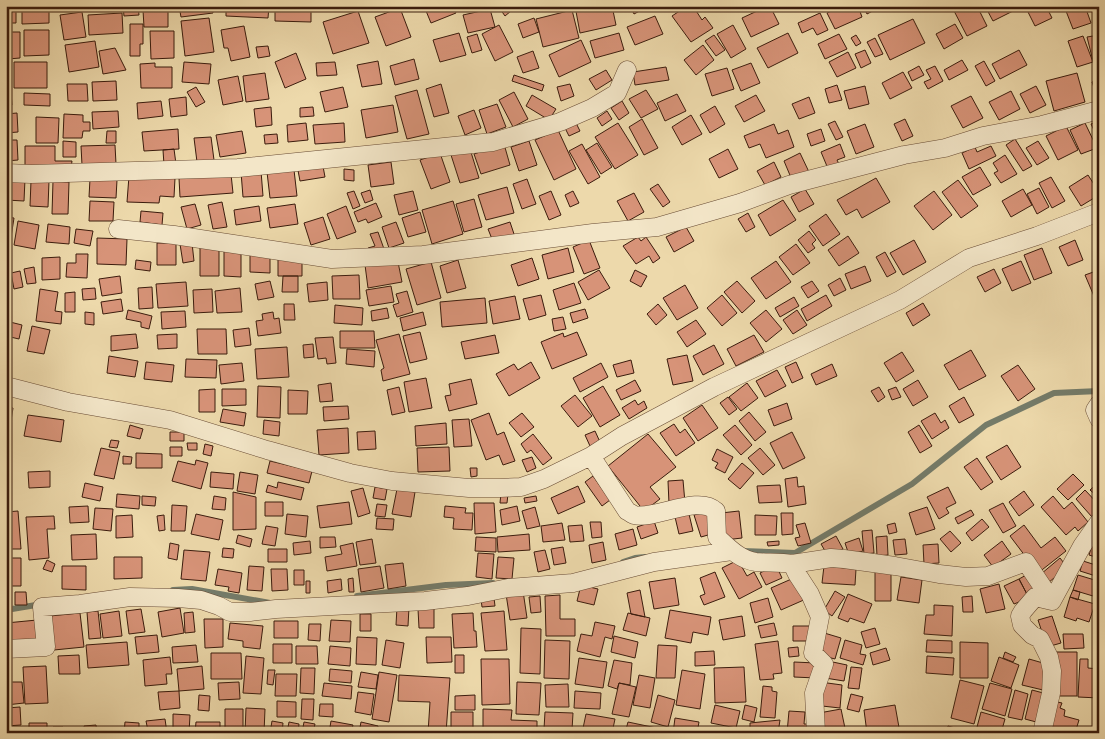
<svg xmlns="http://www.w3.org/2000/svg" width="1105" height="739" viewBox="0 0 1105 739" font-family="'IM FELL English',serif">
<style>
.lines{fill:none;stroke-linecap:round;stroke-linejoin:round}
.stream{stroke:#747b69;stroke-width:6}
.building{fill:#d79378;stroke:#3b1c0d}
.minor-casing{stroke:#684b34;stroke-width:19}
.minor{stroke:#f3e6c8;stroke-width:18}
</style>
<rect width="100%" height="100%" fill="#edd9ab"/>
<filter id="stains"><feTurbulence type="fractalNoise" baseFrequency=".004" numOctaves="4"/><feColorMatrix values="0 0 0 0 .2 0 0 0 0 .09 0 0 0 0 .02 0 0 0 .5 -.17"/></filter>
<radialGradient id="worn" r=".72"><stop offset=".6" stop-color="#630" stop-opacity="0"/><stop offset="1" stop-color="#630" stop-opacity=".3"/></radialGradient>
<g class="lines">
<path class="stream" d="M 742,551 L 795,553 L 912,484 L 986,425 L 1054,393 L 1099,391
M 623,562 L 635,558 L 645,557
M 173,590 L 192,589 L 270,603
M 357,596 L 446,585 L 493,583
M 6,610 L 42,604"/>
</g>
<path class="building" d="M 105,6 L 138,6 L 139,15 L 124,16 L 123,6 L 105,8 Z
M 179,6 L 212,6 L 213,13 L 181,17 Z
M 226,6 L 269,6 L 268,18 L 226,16 Z
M 275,6 L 311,6 L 311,22 L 275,21 Z
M 424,6 L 453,6 L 456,13 L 431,23 Z
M 498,6 L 517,6 L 505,16 Z
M 575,6 L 612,6 L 616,25 L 580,33 Z
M 630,6 L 649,6 L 634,14 Z
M 687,6 L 693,6 L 702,20 L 705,17 L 713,28 L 691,42 L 672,16 Z
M 768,6 L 770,6 L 779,24 L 751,37 L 742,18 Z
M 842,6 L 858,6 L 862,17 L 835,29 L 827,13 Z
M 863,6 L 882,6 L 867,14 Z
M 977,6 L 987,26 L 967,36 L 952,7 Z
M 985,6 L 1011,6 L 1013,11 L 993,21 Z
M 1025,6 L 1046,6 L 1052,18 L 1035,26 Z
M 1080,6 L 1085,6 L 1091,23 L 1073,29 L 1066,11 Z
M 6,7 L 16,7 L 16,23 L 6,23 Z
M 400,8 L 411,37 L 386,46 L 375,17 Z
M 22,9 L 49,9 L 49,23 L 22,24 Z
M 168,9 L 168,27 L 144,27 L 143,10 Z
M 490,9 L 495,27 L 468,33 L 463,15 Z
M 572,10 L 579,38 L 543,47 L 536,19 Z
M 358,11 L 369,43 L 333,54 L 323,22 Z
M 82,12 L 86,37 L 64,40 L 60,15 Z
M 122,13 L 123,33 L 89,35 L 88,15 Z
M 820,13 L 828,30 L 817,35 L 813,28 L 802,33 L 798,23 Z
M 655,16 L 663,34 L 635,45 L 627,27 Z
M 209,18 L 214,52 L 185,56 L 181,21 Z
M 534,18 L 539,32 L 523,38 L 518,24 Z
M 913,19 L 925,43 L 890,60 L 878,35 Z
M 130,24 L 143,24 L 143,44 L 140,44 L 140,56 L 130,56 Z
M 955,24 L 963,38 L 944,49 L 936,34 Z
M 499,25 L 513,52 L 495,61 L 482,34 Z
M 733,25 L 746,49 L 731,58 L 717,34 Z
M 244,26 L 250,57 L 231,61 L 228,48 L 224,48 L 221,30 Z
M 24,30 L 49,30 L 49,55 L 24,56 Z
M 150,31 L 174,31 L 174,58 L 151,59 Z
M 6,32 L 20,32 L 20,58 L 8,59 L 9,47 L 6,47 Z
M 459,33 L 466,55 L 440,62 L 433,40 Z
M 619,33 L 624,50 L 595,58 L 590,41 Z
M 788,33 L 798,53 L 768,68 L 757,48 Z
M 477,34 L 482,50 L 472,53 L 467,37 Z
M 839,34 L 847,49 L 825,59 L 818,44 Z
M 714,35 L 725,50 L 716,56 L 705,41 Z
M 856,35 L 861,43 L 856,46 L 851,38 Z
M 1099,35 L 1099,60 L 1093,61 L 1087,37 Z
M 1083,36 L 1093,62 L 1077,67 L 1068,41 Z
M 875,38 L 883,54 L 875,57 L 867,42 Z
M 581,40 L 591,62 L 559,77 L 549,55 Z
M 95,41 L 99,67 L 69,72 L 65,45 Z
M 703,45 L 714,60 L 696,75 L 684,60 Z
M 268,46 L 270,56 L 258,58 L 256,47 Z
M 115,48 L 126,70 L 103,74 L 99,51 Z
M 865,50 L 871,63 L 861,68 L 855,54 Z
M 1019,50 L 1027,65 L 1000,79 L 992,64 Z
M 533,51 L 539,68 L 523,73 L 517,57 Z
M 848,52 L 856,68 L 837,77 L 829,62 Z
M 296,53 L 306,79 L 285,88 L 275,62 Z
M 414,59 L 419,79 L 395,85 L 390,66 Z
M 962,60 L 968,70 L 949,80 L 944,70 Z
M 378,61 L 382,84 L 362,87 L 357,65 Z
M 984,61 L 995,81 L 986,86 L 975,66 Z
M 14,62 L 47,62 L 47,88 L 14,88 Z
M 184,62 L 211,64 L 209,84 L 182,82 Z
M 335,62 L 337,75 L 317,76 L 316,63 Z
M 155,63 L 155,67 L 172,67 L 172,88 L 141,88 L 140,64 Z
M 751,63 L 760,83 L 741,91 L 732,70 Z
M 919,66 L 924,75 L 912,81 L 908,72 Z
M 935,66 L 943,81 L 928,89 L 924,82 L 931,79 L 926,70 Z
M 666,67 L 669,80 L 635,85 L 633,72 Z
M 727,68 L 734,89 L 712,96 L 705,74 Z
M 606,70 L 612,80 L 596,90 L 589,79 Z
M 903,72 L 912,88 L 890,99 L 882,83 Z
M 265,73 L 269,99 L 246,102 L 243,76 Z
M 1077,73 L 1085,102 L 1054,111 L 1046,81 Z
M 514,75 L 544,85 L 542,91 L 512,81 Z
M 238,76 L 243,101 L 223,105 L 218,80 Z
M 1099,80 L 1099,96 L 1097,96 L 1092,82 Z
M 116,81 L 117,100 L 93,101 L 92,82 Z
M 67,84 L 87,84 L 88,101 L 68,101 Z
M 441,84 L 449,113 L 434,117 L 426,89 Z
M 570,84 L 574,96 L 561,101 L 557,87 Z
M 837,85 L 842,100 L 829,103 L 825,89 Z
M 865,86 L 869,104 L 849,109 L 844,91 Z
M 1036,86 L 1046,105 L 1030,113 L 1020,94 Z
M 196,87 L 205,102 L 196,107 L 187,92 Z
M 343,87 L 348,107 L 325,112 L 320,92 Z
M 417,90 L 429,134 L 407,139 L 395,96 Z
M 646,90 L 658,109 L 641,118 L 629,99 Z
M 1011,91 L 1020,109 L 999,120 L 989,102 Z
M 6,92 L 11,92 L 12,105 L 6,105 Z
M 514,92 L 528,119 L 513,127 L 499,100 Z
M 24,93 L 50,94 L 50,106 L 24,105 Z
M 677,94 L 686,111 L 665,121 L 657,103 Z
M 532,95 L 556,109 L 549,120 L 526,106 Z
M 756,95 L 765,111 L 744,122 L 735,106 Z
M 971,96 L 983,118 L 963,128 L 951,106 Z
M 186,97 L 187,115 L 171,117 L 169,99 Z
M 809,97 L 815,113 L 799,119 L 792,104 Z
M 161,101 L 163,116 L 138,119 L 137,103 Z
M 622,101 L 629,113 L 619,120 L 611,108 Z
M 497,104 L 506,127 L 487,134 L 479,110 Z
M 393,105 L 398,132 L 366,138 L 361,110 Z
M 715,106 L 725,124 L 710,133 L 700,115 Z
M 271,107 L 272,125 L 256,127 L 254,109 Z
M 313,107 L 314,116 L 300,117 L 300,108 Z
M 474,110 L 481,128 L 465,135 L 458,116 Z
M 118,111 L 119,127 L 93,129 L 92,112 Z
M 607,111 L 612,119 L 602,126 L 597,118 Z
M 17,113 L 18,132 L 6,133 L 6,114 Z
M 64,114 L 83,115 L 83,122 L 90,122 L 90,131 L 83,131 L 82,138 L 63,138 Z
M 691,115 L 702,134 L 682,145 L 672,127 Z
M 36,117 L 59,118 L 58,143 L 36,143 Z
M 642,119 L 658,148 L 644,155 L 629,127 Z
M 905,119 L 913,136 L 902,141 L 894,124 Z
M 575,121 L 580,131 L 569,136 L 564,126 Z
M 835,121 L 843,137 L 836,140 L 828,124 Z
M 1099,121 L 1099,141 L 1091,124 Z
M 306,123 L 308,140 L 288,142 L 287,125 Z
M 344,123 L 345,142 L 315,144 L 313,125 Z
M 618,123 L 638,155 L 615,169 L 595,137 Z
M 1085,123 L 1097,148 L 1081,154 L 1070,130 Z
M 774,124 L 778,134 L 788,130 L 794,147 L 766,158 L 760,144 L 749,148 L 744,136 Z
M 865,124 L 874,147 L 856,154 L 847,131 Z
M 1066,126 L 1078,150 L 1058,160 L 1046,136 Z
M 178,129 L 179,149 L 144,151 L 142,132 Z
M 821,129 L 825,141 L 811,146 L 807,134 Z
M 558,130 L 576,169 L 554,180 L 535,140 Z
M 107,131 L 116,131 L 116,143 L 106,143 Z
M 242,131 L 246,153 L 220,157 L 216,135 Z
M 277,134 L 278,143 L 265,144 L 264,135 Z
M 211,137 L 214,160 L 197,162 L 194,138 Z
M 1015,139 L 1032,166 L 1023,171 L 1006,145 Z
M 6,140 L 17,140 L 18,160 L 6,161 Z
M 63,141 L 76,142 L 76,157 L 63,157 Z
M 529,141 L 537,165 L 519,171 L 511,147 Z
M 1038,141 L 1049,158 L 1037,165 L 1026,148 Z
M 597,143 L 612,167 L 601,174 L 586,150 Z
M 504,144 L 510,165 L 481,174 L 474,154 Z
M 582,144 L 600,177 L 588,184 L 569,151 Z
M 840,144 L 845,157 L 837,160 L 840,166 L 829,171 L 821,152 Z
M 115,145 L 116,164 L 82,165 L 81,146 Z
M 25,146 L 55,146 L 55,161 L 72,161 L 71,168 L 25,168 Z
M 991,146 L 996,156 L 969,169 L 962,153 L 975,147 L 977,152 Z
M 174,149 L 176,164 L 164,165 L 163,150 Z
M 470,149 L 479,178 L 460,183 L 451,155 Z
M 728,149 L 738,169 L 719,178 L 709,159 Z
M 440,153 L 450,182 L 431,189 L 420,160 Z
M 800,153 L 809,172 L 792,180 L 784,161 Z
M 1005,155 L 1017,174 L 1001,183 L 994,173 L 998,171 L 993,163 Z
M 322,161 L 325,177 L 300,181 L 297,165 Z
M 391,162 L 394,184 L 371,187 L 368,165 Z
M 774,162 L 781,177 L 765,185 L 757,171 Z
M 980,167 L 991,185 L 973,195 L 962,177 Z
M 1099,167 L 1099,181 L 1093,170 Z
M 344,169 L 354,170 L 354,181 L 344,180 Z
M 294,170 L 297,196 L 270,198 L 267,172 Z
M 261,171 L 263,196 L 243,197 L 241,172 Z
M 231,174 L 233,193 L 180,197 L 179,178 Z
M 1088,175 L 1099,192 L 1099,195 L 1081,206 L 1069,187 Z
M 129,176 L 175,178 L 174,197 L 160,196 L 159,203 L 127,202 Z
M 1051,177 L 1065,201 L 1052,208 L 1039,183 Z
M 6,178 L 25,179 L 24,201 L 6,200 Z
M 876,178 L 890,202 L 862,218 L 857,209 L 846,215 L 837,200 Z
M 90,179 L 117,180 L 116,198 L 89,197 Z
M 527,179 L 536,204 L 522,209 L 513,184 Z
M 958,180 L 978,206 L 961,218 L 942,192 Z
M 31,181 L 49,181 L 48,207 L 30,206 Z
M 53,181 L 69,182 L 68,214 L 52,214 Z
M 658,184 L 670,202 L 663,207 L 650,189 Z
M 507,187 L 514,213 L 486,220 L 478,195 Z
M 1039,188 L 1049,207 L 1037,214 L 1027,194 Z
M 805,189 L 814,204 L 799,212 L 791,197 Z
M 1023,189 L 1032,205 L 1011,217 L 1002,201 Z
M 370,190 L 373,200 L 365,203 L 361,193 Z
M 354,191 L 360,206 L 353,209 L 347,193 Z
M 413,191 L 418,210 L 399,215 L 394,195 Z
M 551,191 L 561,215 L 549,220 L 539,196 Z
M 573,191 L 579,203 L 570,207 L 565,195 Z
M 934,191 L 952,215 L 933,230 L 914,206 Z
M 634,193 L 644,212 L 628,221 L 617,201 Z
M 474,199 L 482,227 L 464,232 L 456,204 Z
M 783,200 L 796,220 L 770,236 L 758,215 Z
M 90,201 L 114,202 L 113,221 L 89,221 Z
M 453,201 L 463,234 L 432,244 L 422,210 Z
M 222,202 L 227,227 L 213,229 L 208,205 Z
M 376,203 L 382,217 L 368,223 L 366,219 L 358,222 L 354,212 Z
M 195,204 L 201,225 L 187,229 L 181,207 Z
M 295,204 L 298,224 L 270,228 L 267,208 Z
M 259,206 L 261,221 L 236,225 L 234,210 Z
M 346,206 L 356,232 L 337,239 L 327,214 Z
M 141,211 L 163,213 L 162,225 L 140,222 Z
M 420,212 L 426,232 L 408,237 L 402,218 Z
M 748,213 L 755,227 L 746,232 L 738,219 Z
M 826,214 L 840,234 L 823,246 L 809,226 Z
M 6,217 L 14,218 L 9,250 L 6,249 Z
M 323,217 L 330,239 L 311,245 L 304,223 Z
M 18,221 L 39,225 L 35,249 L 14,245 Z
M 396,222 L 404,243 L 389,248 L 382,227 Z
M 510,222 L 515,237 L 494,244 L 488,229 Z
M 48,224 L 70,227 L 69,244 L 46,242 Z
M 686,227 L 694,241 L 674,252 L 666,237 Z
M 76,229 L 93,231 L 90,246 L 74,243 Z
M 809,231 L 816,240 L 812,244 L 815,248 L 808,253 L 798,240 Z
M 378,232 L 384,249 L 370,255 L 368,248 L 375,246 L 370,234 Z
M 848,236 L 859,253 L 839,266 L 828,250 Z
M 638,237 L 641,241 L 646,237 L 660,258 L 653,263 L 649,256 L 636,264 L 623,246 Z
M 97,238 L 127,239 L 126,265 L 97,264 Z
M 589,240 L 600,268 L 584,274 L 573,247 Z
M 914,240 L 926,262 L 903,275 L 890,253 Z
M 1075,240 L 1083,260 L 1068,266 L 1059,247 Z
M 157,243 L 176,243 L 176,265 L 157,265 Z
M 192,243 L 194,261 L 183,263 L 180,244 Z
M 796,244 L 810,263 L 793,275 L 779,257 Z
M 200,247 L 219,247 L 219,276 L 200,276 Z
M 568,248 L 574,272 L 548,279 L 542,255 Z
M 1042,248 L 1052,273 L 1034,280 L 1024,255 Z
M 224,251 L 241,251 L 241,277 L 224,276 Z
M 885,252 L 896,272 L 887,277 L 876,257 Z
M 76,254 L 88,254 L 87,278 L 66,277 L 67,263 L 76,263 Z
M 250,254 L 270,254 L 270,273 L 250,272 Z
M 60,257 L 60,279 L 42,280 L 42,258 Z
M 532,258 L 539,279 L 518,286 L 511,265 Z
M 278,259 L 302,259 L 302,276 L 278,276 Z
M 136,260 L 151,262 L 150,271 L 135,269 Z
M 458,260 L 466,288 L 447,293 L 440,266 Z
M 776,261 L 791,282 L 766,299 L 751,278 Z
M 1021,261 L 1031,283 L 1012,291 L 1002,269 Z
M 398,262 L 402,282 L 368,288 L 365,265 Z
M 431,262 L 441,298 L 417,305 L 406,269 Z
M 865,266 L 871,281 L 851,289 L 845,274 Z
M 34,267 L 36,283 L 27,284 L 24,269 Z
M 994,269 L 1001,283 L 985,292 L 977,277 Z
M 599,270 L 610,288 L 588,300 L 578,282 Z
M 635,270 L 647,276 L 641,287 L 630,281 Z
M 1099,270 L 1099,308 L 1085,275 Z
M 20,271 L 23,287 L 14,289 L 11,273 Z
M 359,275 L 360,299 L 333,299 L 332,276 Z
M 120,276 L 122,293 L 102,296 L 99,279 Z
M 283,276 L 298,276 L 298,292 L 282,292 Z
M 840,278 L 846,290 L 834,296 L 828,285 Z
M 270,281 L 274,297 L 258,300 L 255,284 Z
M 737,281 L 755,301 L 742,313 L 724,292 Z
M 812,281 L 819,291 L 808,298 L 801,287 Z
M 186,282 L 188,306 L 158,308 L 156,284 Z
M 327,282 L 328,300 L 309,302 L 307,284 Z
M 574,283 L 581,303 L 559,310 L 553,290 Z
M 685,285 L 698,308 L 677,320 L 663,298 Z
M 391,286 L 394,302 L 369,306 L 366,290 Z
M 152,287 L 153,308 L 139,309 L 138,288 Z
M 95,288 L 96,299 L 83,300 L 82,289 Z
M 240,288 L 242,312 L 217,313 L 215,291 Z
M 40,289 L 58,292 L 55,311 L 62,312 L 61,324 L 36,321 Z
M 212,289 L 213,312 L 194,313 L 193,290 Z
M 407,291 L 413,312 L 397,317 L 393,305 L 399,303 L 396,294 Z
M 75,292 L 75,312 L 65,312 L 65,293 Z
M 541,295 L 546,315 L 529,320 L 523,299 Z
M 722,295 L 737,313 L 722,326 L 707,308 Z
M 826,295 L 832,306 L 807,321 L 801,309 Z
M 515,296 L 520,319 L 493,324 L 489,301 Z
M 794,297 L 799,306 L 780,317 L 775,308 Z
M 485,298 L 487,323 L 442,327 L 440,302 Z
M 121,299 L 123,311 L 103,314 L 101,302 Z
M 923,303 L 930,315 L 913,326 L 906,313 Z
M 284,304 L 294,304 L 295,320 L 284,320 Z
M 658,304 L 667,315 L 656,325 L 647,314 Z
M 335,305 L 363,308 L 362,325 L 334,323 Z
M 387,308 L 389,318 L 372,321 L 371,311 Z
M 585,309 L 588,318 L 573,323 L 570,313 Z
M 128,310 L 152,316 L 149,329 L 141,327 L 141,322 L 126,319 Z
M 766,310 L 782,329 L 766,342 L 750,323 Z
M 797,310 L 807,325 L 793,334 L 783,320 Z
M 185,311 L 186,327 L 162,329 L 161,312 Z
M 85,312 L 94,313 L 94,325 L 85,324 Z
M 273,312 L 274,319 L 279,318 L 281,333 L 258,336 L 256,321 L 263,320 L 262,314 Z
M 423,312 L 426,325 L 403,331 L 400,318 Z
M 563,317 L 566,329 L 554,331 L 552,319 Z
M 696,320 L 706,334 L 687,347 L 677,332 Z
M 6,321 L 22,325 L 19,339 L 6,336 Z
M 32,326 L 50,330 L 44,354 L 27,351 Z
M 249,328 L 251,345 L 235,347 L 233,330 Z
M 197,329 L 226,329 L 227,354 L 198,354 Z
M 340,331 L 374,331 L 375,348 L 340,348 Z
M 420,332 L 427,359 L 410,363 L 403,336 Z
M 577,332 L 587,355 L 552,369 L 541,342 L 563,333 L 564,337 Z
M 136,334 L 138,348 L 111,351 L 111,336 Z
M 177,334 L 177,348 L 158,349 L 157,335 Z
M 399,334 L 410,374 L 383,381 L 381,370 L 384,368 L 376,340 Z
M 495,335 L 499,353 L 465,359 L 461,342 Z
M 754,335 L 764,352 L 736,366 L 727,349 Z
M 333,337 L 336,363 L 327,364 L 326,358 L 318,359 L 315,338 Z
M 313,344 L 314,357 L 304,358 L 303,345 Z
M 714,345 L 724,364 L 703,375 L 693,356 Z
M 287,347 L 289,377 L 257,379 L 255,349 Z
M 347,349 L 375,351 L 374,367 L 346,364 Z
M 971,350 L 986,376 L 959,390 L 944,365 Z
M 902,352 L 914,371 L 896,382 L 884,363 Z
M 687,355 L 693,381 L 673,385 L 667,359 Z
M 109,356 L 138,361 L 135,377 L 107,373 Z
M 186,359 L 217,360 L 216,378 L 185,377 Z
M 631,360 L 634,373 L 617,377 L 613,365 Z
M 146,362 L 174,365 L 172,382 L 144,379 Z
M 531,362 L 540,378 L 509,396 L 496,374 L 514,364 L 518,370 Z
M 796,362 L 803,378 L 792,383 L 785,367 Z
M 242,363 L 244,381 L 221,384 L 219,365 Z
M 601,363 L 608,377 L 580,392 L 573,378 Z
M 832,364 L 837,376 L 816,385 L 811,374 Z
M 1018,365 L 1035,389 L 1018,401 L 1001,376 Z
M 777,370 L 786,386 L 765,397 L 756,381 Z
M 426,378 L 432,408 L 409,412 L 404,382 Z
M 471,379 L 477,404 L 449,411 L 445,396 L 451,395 L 449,384 Z
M 635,380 L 641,391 L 621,400 L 616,390 Z
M 918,380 L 928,397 L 913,406 L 903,389 Z
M 331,383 L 333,401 L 320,402 L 318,385 Z
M 747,383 L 758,398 L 741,411 L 729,397 Z
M 258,386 L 281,387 L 280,418 L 257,417 Z
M 603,386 L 620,415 L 600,427 L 583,398 Z
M 399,387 L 405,412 L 392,415 L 387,390 Z
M 879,387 L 885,397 L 878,402 L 871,391 Z
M 896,387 L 901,397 L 892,400 L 888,390 Z
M 215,389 L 215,412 L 199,412 L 199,390 Z
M 222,389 L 246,389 L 246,405 L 222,406 Z
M 288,390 L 308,391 L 307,414 L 288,414 Z
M 575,395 L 592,416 L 578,427 L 561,406 Z
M 728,397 L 737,409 L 729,415 L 720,403 Z
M 964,397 L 974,415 L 959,423 L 949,406 Z
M 635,400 L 638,405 L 644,401 L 647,408 L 629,419 L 622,408 Z
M 787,403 L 792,419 L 774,426 L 768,410 Z
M 702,405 L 718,428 L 698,441 L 683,418 Z
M 348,406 L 349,419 L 324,421 L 323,407 Z
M 6,407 L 13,408 L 9,434 L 6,434 Z
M 223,409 L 246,413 L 244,426 L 220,422 Z
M 749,412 L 766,432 L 755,441 L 739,421 Z
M 489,413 L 497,435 L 504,432 L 515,461 L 503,465 L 499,455 L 486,460 L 471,420 Z
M 522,413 L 534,427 L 521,437 L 509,423 Z
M 935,413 L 941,423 L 945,420 L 949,428 L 932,439 L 921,421 Z
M 28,415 L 64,420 L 61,442 L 24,436 Z
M 469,419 L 472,446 L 454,447 L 452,420 Z
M 264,420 L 280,422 L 279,436 L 263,434 Z
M 446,423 L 447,444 L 416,446 L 415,426 Z
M 674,424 L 680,433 L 685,429 L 695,443 L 676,456 L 660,433 Z
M 130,425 L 143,429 L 140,439 L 127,436 Z
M 735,425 L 752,445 L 741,455 L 723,435 Z
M 919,425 L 932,446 L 920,453 L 908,432 Z
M 348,428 L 349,453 L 319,455 L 317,430 Z
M 375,431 L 376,449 L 358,450 L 357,432 Z
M 595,431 L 600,442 L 590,446 L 585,435 Z
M 170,432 L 184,432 L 184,441 L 170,441 Z
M 792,432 L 805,458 L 783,469 L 770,443 Z
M 533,434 L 552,458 L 543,465 L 531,450 L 527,453 L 521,444 Z
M 648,434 L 676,467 L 650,487 L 660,499 L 644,511 L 608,466 Z
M 111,440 L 119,441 L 117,448 L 109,447 Z
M 187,443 L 197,443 L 197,450 L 188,450 Z
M 205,444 L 213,446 L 211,456 L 203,454 Z
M 1007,445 L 1021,467 L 1001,480 L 986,457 Z
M 170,447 L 182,447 L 182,456 L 170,456 Z
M 449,447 L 450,471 L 418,472 L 417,448 Z
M 101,448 L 120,452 L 114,479 L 94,475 Z
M 760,448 L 775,465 L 763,475 L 748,458 Z
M 717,449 L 733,457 L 725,473 L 715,468 L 718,463 L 712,460 Z
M 136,453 L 162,454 L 162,468 L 136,468 Z
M 123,456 L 132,457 L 131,464 L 123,464 Z
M 532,457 L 536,468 L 527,472 L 522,460 Z
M 977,458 L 993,482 L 981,490 L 964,467 Z
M 196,460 L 208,463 L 201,489 L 172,481 L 178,461 L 195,465 Z
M 270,461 L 312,471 L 309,483 L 267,473 Z
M 742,463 L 754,473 L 740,489 L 728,479 Z
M 470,468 L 477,468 L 477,476 L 471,477 Z
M 50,471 L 50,487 L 29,488 L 28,472 Z
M 211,472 L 234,474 L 233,489 L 210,487 Z
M 240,472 L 258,475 L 255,494 L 237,491 Z
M 1073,474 L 1084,485 L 1068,500 L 1057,489 Z
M 593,476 L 610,500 L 602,506 L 585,482 Z
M 797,477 L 798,487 L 804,486 L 806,504 L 788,507 L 785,479 Z
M 683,480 L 685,503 L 669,504 L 668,481 Z
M 278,482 L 304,488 L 301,500 L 266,492 L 268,485 L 277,488 Z
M 1099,482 L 1099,498 L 1090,490 Z
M 85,483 L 103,487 L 100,501 L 82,497 Z
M 780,485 L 782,502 L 759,503 L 757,486 Z
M 578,486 L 585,502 L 558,514 L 551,498 Z
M 375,487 L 387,489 L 385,500 L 373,498 Z
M 948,487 L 956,503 L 946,508 L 949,513 L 939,519 L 927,497 Z
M 363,488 L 370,513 L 358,517 L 351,491 Z
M 397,489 L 415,492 L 411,517 L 392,514 Z
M 1085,490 L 1099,505 L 1099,511 L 1092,517 L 1076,499 Z
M 1024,491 L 1034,505 L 1019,516 L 1009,502 Z
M 233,492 L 256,497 L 256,529 L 233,530 Z
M 501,493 L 508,494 L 507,503 L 500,503 Z
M 117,494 L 140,496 L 139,509 L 116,507 Z
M 142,496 L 156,497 L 155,506 L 142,505 Z
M 214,496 L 226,498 L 225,510 L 212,509 Z
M 536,496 L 537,501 L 525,503 L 524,498 Z
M 1053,496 L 1064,509 L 1072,502 L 1088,522 L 1078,531 L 1075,527 L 1066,535 L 1041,507 Z
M 265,502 L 283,502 L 283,516 L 265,516 Z
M 349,502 L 352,524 L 320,528 L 317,506 Z
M 474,503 L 494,503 L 496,532 L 475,534 Z
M 1003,503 L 1016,526 L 1003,533 L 989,510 Z
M 377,504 L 387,505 L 385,517 L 375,516 Z
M 172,505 L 187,506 L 185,531 L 171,531 Z
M 88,506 L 89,522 L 70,523 L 69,507 Z
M 445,506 L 466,508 L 465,513 L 473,513 L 472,530 L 453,529 L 454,518 L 444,517 Z
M 517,506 L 520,521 L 502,525 L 500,510 Z
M 535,507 L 540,526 L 527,529 L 522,511 Z
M 927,507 L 935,529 L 916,535 L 909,513 Z
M 95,508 L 113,509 L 111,531 L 93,529 Z
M 971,510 L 974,515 L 958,524 L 955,518 Z
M 18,511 L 21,549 L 6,549 L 6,512 Z
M 709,511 L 715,533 L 701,537 L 694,515 Z
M 739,511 L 742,538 L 725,540 L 721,513 Z
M 781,513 L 793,513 L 793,534 L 782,535 Z
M 196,514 L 223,520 L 219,540 L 191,534 Z
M 287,514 L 308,516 L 306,537 L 285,534 Z
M 689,514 L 693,531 L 679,534 L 675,517 Z
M 132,515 L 133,537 L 116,538 L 116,516 Z
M 164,515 L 165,530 L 159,531 L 157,516 Z
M 755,515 L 777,516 L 776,535 L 755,535 Z
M 54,516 L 55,529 L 47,529 L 49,558 L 29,560 L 26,517 Z
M 377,518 L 394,519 L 393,530 L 376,529 Z
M 982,519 L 989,527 L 972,541 L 966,533 Z
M 654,521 L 658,533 L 641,539 L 637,527 Z
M 590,522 L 601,522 L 602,537 L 592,538 Z
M 562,523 L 565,540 L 543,542 L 541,526 Z
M 805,523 L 811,543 L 798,546 L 795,538 L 800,537 L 796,525 Z
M 895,523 L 897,532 L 889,534 L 887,525 Z
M 582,525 L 584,541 L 570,542 L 568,526 Z
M 1024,525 L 1041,548 L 1055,537 L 1066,551 L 1038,573 L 1010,536 Z
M 266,526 L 278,528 L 275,546 L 262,544 Z
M 633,529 L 637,545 L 619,550 L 615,534 Z
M 872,530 L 874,553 L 864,554 L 862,531 Z
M 950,531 L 961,543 L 951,552 L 940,539 Z
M 96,534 L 97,559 L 72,560 L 71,535 Z
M 529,534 L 530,550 L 498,552 L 497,537 Z
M 238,535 L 252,539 L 250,547 L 236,543 Z
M 836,536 L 843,549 L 828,556 L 821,544 Z
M 887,536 L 888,555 L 877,556 L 876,537 Z
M 1095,536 L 1099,537 L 1099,558 L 1089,555 Z
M 320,537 L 335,537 L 336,547 L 320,548 Z
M 476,537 L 496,538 L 496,552 L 475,551 Z
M 859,538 L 863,551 L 849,555 L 845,543 Z
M 372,539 L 376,563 L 360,565 L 356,542 Z
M 905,539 L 907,554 L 895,555 L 893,540 Z
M 310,541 L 311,553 L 294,555 L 293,543 Z
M 779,541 L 779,545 L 768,546 L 767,542 Z
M 1002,541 L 1011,554 L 993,567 L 984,555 Z
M 603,542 L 606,560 L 592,563 L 589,545 Z
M 170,543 L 179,545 L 177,560 L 168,558 Z
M 353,543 L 357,566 L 327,571 L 325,557 L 342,554 L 340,546 Z
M 938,544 L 939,563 L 924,564 L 923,545 Z
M 563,547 L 566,563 L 554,565 L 551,549 Z
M 223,548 L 234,549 L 233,558 L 222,557 Z
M 268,549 L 287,549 L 287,562 L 268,562 Z
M 184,550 L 210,552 L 206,581 L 181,579 Z
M 545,550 L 550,569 L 538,572 L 534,552 Z
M 478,553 L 494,554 L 492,579 L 476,577 Z
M 114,557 L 142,557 L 142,578 L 114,579 Z
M 498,557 L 514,558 L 512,579 L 496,578 Z
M 6,558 L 21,558 L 21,586 L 6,586 Z
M 1060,558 L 1067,567 L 1048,583 L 1041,574 Z
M 47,560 L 55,564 L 52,572 L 43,569 Z
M 738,560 L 747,576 L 754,572 L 762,587 L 739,599 L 722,568 Z
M 1083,561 L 1099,566 L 1099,577 L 1080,571 Z
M 403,563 L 406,586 L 388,589 L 385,565 Z
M 776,565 L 782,578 L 766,585 L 760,573 Z
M 62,566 L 86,566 L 86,590 L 62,589 Z
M 249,566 L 264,567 L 262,591 L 247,590 Z
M 380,566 L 384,588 L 361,592 L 358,569 Z
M 824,566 L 856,569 L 855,585 L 822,583 Z
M 218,569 L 242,573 L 239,593 L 228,591 L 229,587 L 215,585 Z
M 271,569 L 287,569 L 288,590 L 272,591 Z
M 875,569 L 891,570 L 891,601 L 875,601 Z
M 294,570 L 304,570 L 304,585 L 294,585 Z
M 715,572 L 725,597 L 704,605 L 700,596 L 705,594 L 700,578 Z
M 1028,574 L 1038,593 L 1029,598 L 1019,579 Z
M 1078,575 L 1098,581 L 1093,596 L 1073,590 Z
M 796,577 L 806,599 L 781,610 L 771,588 Z
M 901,577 L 922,580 L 919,603 L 897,600 Z
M 353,578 L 354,592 L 349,592 L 348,579 Z
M 675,578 L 679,605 L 654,609 L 649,582 Z
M 341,579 L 342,590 L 328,593 L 327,581 Z
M 1019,579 L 1029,598 L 1014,604 L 1004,586 Z
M 306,581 L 310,581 L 310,593 L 306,593 Z
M 999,584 L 1005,609 L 986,613 L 980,589 Z
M 581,585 L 598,589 L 594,605 L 577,601 Z
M 640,590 L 645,617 L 631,614 L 627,593 Z
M 1073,590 L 1080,592 L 1078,600 L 1070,597 Z
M 6,591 L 10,591 L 11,606 L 6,606 Z
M 523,591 L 527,618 L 510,620 L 506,594 Z
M 835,591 L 845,597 L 832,616 L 824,610 Z
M 15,592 L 26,592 L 27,605 L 15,605 Z
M 848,594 L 872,604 L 864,623 L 850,618 L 848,622 L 838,618 Z
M 560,595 L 560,619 L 575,619 L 575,636 L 546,636 L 545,596 Z
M 540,596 L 541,612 L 531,613 L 529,597 Z
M 972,596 L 973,612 L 963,612 L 962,597 Z
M 1070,597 L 1095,604 L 1089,622 L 1077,618 L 1076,621 L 1064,617 Z
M 494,598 L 495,606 L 482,607 L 481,599 Z
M 768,598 L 773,617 L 755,623 L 750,603 Z
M 934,605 L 953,606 L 952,636 L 924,634 L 926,615 L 934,615 Z
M 397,607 L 409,607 L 408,626 L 396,625 Z
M 180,608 L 184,633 L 162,637 L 158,612 Z
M 434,608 L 434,628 L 419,628 L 418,609 Z
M 141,609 L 145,632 L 129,634 L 126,611 Z
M 670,610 L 711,617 L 708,635 L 693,632 L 691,643 L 665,638 Z
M 98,611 L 101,638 L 89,639 L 87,612 Z
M 119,611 L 122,636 L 103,638 L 100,614 Z
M 504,611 L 507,650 L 485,651 L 481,613 Z
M 193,612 L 195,632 L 185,633 L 184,613 Z
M 80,613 L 84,647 L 54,650 L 50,616 Z
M 473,613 L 474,631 L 476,631 L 477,647 L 454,648 L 452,614 Z
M 628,613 L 650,618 L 646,636 L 623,630 Z
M 360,614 L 371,614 L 371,631 L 360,631 Z
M 742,616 L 745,636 L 723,640 L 719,620 Z
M 1052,616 L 1061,643 L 1047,647 L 1038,620 Z
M 204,619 L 223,619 L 223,647 L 205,648 Z
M 37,620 L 39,641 L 6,644 L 6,623 Z
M 331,620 L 351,621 L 350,642 L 329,641 Z
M 274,621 L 298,621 L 298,638 L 274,638 Z
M 595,622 L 615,626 L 612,639 L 605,637 L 600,657 L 577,651 L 581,634 L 592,636 Z
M 230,623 L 263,626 L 260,649 L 243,647 L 243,641 L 228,639 Z
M 774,623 L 777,635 L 761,638 L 758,626 Z
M 309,624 L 321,624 L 320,641 L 308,640 Z
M 793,626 L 810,626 L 810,641 L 793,641 Z
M 521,628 L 541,629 L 540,674 L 520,673 Z
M 875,628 L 880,644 L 866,648 L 861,632 Z
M 821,632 L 841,638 L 835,659 L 816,654 Z
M 1063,634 L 1083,634 L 1084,648 L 1064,649 Z
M 157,635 L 159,652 L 137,654 L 135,637 Z
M 614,636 L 638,642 L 635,658 L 611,652 Z
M 357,637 L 377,638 L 376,665 L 356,664 Z
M 426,637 L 451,637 L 452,662 L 427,663 Z
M 386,640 L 404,643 L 400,668 L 382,665 Z
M 545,640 L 570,641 L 569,679 L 544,678 Z
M 845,640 L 862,645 L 860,654 L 866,655 L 863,665 L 840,658 Z
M 927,640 L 952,641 L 952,653 L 926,652 Z
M 778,641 L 782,673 L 773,674 L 774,679 L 760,680 L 755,644 Z
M 127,642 L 129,665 L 88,668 L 86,645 Z
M 960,642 L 988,643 L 988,678 L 960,678 Z
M 273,644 L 292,644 L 292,663 L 273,663 Z
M 196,645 L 198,662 L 173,663 L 172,647 Z
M 658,645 L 677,646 L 675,678 L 656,678 Z
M 296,646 L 317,646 L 318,664 L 296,664 Z
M 330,646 L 351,648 L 350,666 L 328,664 Z
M 798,647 L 799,656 L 789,657 L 788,648 Z
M 886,648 L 890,660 L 873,665 L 870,653 Z
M 714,651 L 715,665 L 695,666 L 695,652 Z
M 1005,652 L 1016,657 L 1013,662 L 1003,658 Z
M 1054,652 L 1077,652 L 1077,696 L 1054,696 Z
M 211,653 L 241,653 L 242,679 L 211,679 Z
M 79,655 L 80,674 L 59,674 L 58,656 Z
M 455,655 L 464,655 L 464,673 L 455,673 Z
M 246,656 L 264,658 L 261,694 L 243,693 Z
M 927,656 L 954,658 L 953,675 L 926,673 Z
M 170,657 L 172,674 L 166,674 L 167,684 L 145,686 L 143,660 Z
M 999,657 L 1019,665 L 1011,688 L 991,681 Z
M 579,658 L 607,662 L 603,688 L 575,684 Z
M 481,659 L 509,659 L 510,704 L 482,705 Z
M 1029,659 L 1050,665 L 1043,690 L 1022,685 Z
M 1080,659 L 1088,659 L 1088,668 L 1099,669 L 1099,698 L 1078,697 Z
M 614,660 L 632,663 L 630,685 L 619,683 L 617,689 L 608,686 Z
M 828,661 L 847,665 L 844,681 L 825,678 Z
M 794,662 L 816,663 L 816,678 L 794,677 Z
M 46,666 L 48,703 L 25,704 L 23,667 Z
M 202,666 L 204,689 L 179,691 L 177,669 Z
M 744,667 L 746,702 L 715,703 L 714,668 Z
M 851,667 L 862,668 L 859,689 L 848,688 Z
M 301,668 L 315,668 L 314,694 L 300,693 Z
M 330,669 L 352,671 L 351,683 L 329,681 Z
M 268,670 L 275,670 L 273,685 L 267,684 Z
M 682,670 L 705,674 L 700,709 L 676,705 Z
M 361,672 L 378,675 L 376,689 L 358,687 Z
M 379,672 L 397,675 L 389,722 L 372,719 Z
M 276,674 L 297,674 L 296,696 L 275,696 Z
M 399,675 L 450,678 L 446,733 L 428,733 L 430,702 L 398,701 Z
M 639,675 L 655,678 L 650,708 L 633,705 Z
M 960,680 L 984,686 L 974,724 L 951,718 Z
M 6,682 L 22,682 L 24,703 L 6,705 Z
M 239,682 L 240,699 L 219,700 L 218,683 Z
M 517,682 L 541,683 L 539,715 L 516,714 Z
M 820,682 L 842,685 L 840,708 L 822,706 Z
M 324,683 L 352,686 L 351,699 L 322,696 Z
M 619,683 L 636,687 L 629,717 L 612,714 Z
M 990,683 L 1012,689 L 1005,716 L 982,709 Z
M 568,684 L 569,707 L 546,707 L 545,685 Z
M 763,686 L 772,687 L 772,691 L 777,692 L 775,718 L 760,717 Z
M 1015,690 L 1028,694 L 1022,720 L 1008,717 Z
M 1032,690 L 1047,694 L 1040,723 L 1025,719 Z
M 179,691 L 180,708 L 160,710 L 158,692 Z
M 575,691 L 601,693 L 600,709 L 574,708 Z
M 358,692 L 374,694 L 371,715 L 355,712 Z
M 851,694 L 863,697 L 859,712 L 847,709 Z
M 199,695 L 210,696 L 209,711 L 198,710 Z
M 475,695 L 475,710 L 455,710 L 455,696 Z
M 658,695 L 675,700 L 668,727 L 651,722 Z
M 302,699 L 314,699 L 313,720 L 301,719 Z
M 277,701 L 296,702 L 296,717 L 277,717 Z
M 1053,701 L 1062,703 L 1060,708 L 1065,710 L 1064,716 L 1079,720 L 1075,733 L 1061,733 L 1056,731 L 1056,733 L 1053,733 L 1044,730 Z
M 320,704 L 333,704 L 333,717 L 319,716 Z
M 715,705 L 740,711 L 736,728 L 711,723 Z
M 745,705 L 757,708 L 754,722 L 742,719 Z
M 895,705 L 900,733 L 867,733 L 864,710 Z
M 20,707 L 21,725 L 6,726 L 6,708 Z
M 246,708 L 265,709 L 264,733 L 245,733 Z
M 225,709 L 243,709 L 243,732 L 225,732 Z
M 483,709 L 512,710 L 511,720 L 537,721 L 537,733 L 483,733 Z
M 841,709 L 846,733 L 822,733 L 819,713 Z
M 789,711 L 805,712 L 804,724 L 809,724 L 808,733 L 787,733 Z
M 451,712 L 473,712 L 473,733 L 451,733 Z
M 545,712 L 573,713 L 572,730 L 544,729 Z
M 981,712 L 1005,719 L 1001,733 L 996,733 L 977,727 Z
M 173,714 L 190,715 L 189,733 L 173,733 Z
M 586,714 L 615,719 L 612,733 L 582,733 Z
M 675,718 L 699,722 L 697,733 L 673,733 Z
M 165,719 L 167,733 L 143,733 L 143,732 L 148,731 L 146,721 Z
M 780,720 L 778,733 L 750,733 L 750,723 Z
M 272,721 L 283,723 L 282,733 L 270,733 Z
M 331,721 L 353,725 L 351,733 L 329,733 Z
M 125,722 L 139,723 L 139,733 L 124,733 Z
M 196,722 L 220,722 L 220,733 L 195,733 Z
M 289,722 L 299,724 L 298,733 L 287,733 Z
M 304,722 L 315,724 L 313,733 L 302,733 Z
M 361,722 L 378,726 L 377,733 L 359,733 Z
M 628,722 L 666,730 L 666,733 L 625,733 Z
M 29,723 L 47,723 L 47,733 L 29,733 Z
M 96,725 L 97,733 L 85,733 L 84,726 Z
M 948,726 L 969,732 L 969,733 L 946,733 Z
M 53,727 L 63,727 L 63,733 L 53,733 Z
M 725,728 L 743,730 L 743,733 L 725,733 Z"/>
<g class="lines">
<defs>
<path id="minor" d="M 6,173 L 31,174 L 238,168 L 493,142 L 560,122 L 592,108 L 617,93 L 627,70
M 118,229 L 174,235 L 332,259 L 423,255 L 593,233 L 657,227 L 740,203 L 789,185 L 904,155 L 945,148 L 983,136 L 1042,125 L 1099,110
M 6,386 L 68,402 L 170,420 L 267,450 L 350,473 L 392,481 L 469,488 L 500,488 L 521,487 L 544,479 L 591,456 L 622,436 L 714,387 L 900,300 L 969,258 L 1037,236 L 1099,212
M 1099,404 L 1095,410 L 1099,419
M 591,456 L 627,511 C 629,512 632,514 634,515 C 656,520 698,494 716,511 L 717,537 C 728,547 740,560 756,562 C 768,563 780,562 792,564 L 797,574 L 810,594 L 820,617 L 813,653 L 824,664 L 814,693 L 816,733
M 792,564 L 831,558 L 844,559 L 895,566 L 939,574 L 966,577 L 988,576 L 1026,562 L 1052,601
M 6,649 L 46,647 L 42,607 L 80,604 L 130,597 L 178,598 L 201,600 L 219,606 L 230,612 L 250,612 L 276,609 L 425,601 L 468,596 L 508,588 L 573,583 L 654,562 L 732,551
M 1042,733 L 1051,693 L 1052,671 L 1049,657 L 1040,639 L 1032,635 L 1022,625 L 1020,616 L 1023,611 L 1035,597 L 1052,601 L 1082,546 L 1099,522"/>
</defs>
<use href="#minor" class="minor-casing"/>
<use href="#minor" class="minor"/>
</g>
<rect width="1105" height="739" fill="none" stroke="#edd9ab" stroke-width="25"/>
<rect x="8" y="8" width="1090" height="724" fill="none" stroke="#3b1c0d" stroke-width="2.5"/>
<rect x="12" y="12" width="1080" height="714" fill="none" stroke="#3b1c0d"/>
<rect width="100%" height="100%" filter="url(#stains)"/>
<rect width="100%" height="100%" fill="url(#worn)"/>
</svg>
